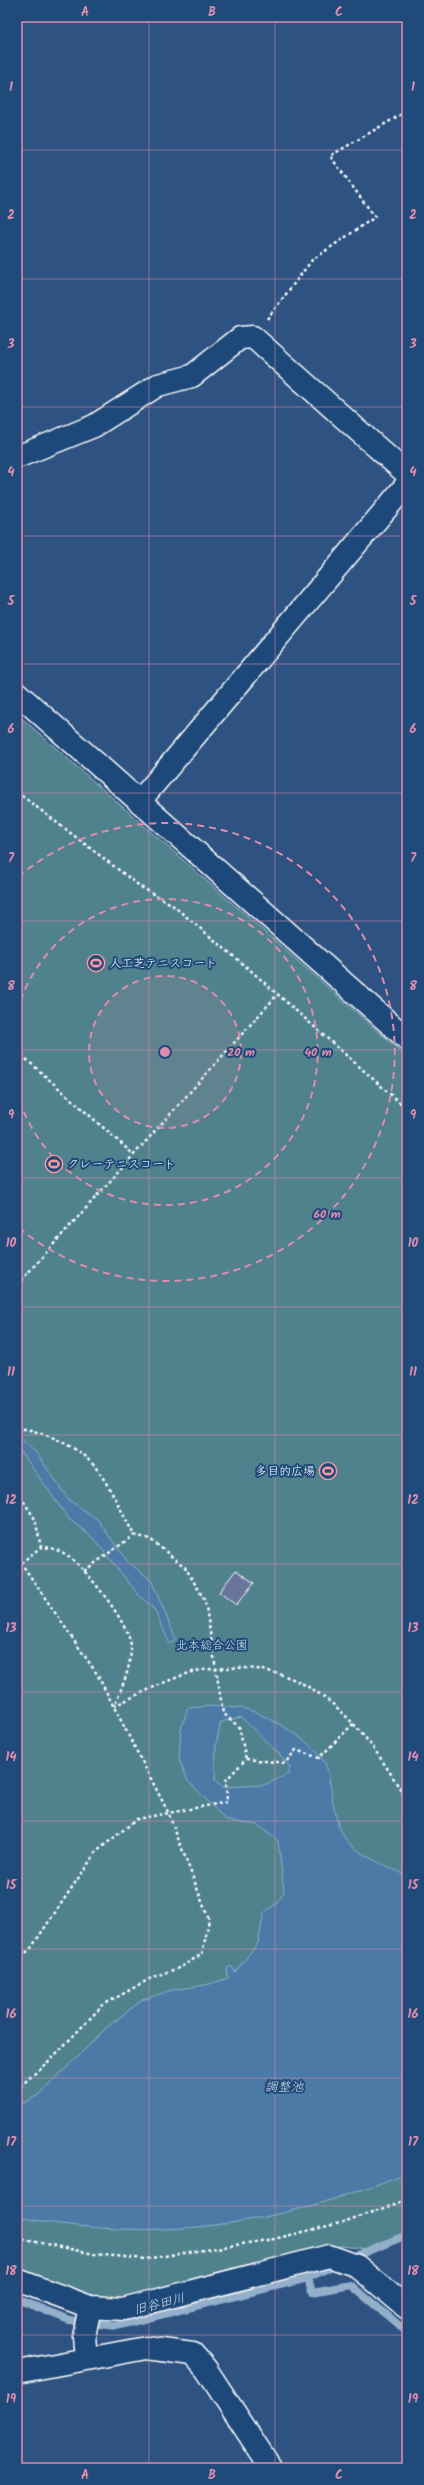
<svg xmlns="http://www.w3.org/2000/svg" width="424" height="2485" viewBox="0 0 424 2485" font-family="Kalam,'Klee One',sans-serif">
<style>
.green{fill:#50828d;stroke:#a8c0c6}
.water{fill:#4b7aa7;stroke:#93afca;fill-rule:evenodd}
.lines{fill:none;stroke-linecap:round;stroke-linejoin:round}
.stream{stroke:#93afca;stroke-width:8}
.building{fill:#6b749c;stroke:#fff}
.minor-casing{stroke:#fff;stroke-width:25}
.path{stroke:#fff;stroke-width:2.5;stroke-dasharray:3 3;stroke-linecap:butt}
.minor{stroke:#1f4a7a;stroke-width:22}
.grid{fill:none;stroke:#e08cad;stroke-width:1;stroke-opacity:0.55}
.ring{fill:none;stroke:#e08cad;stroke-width:2;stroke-dasharray:7 5}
.labels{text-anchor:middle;stroke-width:4;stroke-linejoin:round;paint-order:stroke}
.poi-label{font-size:12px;fill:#fff;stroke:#1f4a7a;text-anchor:start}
.park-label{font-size:12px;fill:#d3e0e2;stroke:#1f4a7a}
.water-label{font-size:13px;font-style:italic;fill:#d2dee9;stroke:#1f4a7a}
.centre{fill:#e08cad;stroke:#1f4a7a;stroke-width:2}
.ring-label{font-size:12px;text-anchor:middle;font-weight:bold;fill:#e08cad;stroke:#1f4a7a;stroke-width:4;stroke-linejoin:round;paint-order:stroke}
.neatline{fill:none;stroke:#e08cad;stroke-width:1.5}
.grid-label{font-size:13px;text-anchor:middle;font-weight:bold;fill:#e08cad}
</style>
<rect width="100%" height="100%" fill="#2e5281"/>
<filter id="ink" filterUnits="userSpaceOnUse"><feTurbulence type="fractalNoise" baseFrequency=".025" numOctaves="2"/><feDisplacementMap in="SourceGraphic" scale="8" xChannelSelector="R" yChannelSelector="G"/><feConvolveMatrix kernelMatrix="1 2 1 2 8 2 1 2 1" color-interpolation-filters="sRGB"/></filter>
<g filter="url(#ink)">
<path class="green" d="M 17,714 L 407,1057 L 407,2233 L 368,2249 L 341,2246 L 219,2272 L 113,2300 L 83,2296 L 17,2268 Z"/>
<path class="water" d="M 17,1435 L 37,1454 L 69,1500 L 97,1519 L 128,1562 L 151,1580 L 176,1639 L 170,1644 L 154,1609 L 138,1594 L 93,1538 L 69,1519 L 17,1446 Z
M 211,1706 C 221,1707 232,1707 242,1708 C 265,1713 320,1744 327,1768 C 332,1788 333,1827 349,1843 C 364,1858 388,1866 407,1876 L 407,2173 C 273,2226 160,2244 17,2217 L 17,2106 L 39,2095 L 106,2028 L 142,2000 L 172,1990 L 206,1985 L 228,1978 L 227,1968 L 231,1966 L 235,1972 L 258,1943 L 264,1913 L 277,1903 L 284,1892 L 278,1841 L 258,1825 L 227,1821 L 188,1781 L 179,1759 L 181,1729 L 188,1708 ZM 241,1717 L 280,1755 L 290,1767 L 288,1774 L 264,1785 L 223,1787 L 215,1780 L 216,1744 L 221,1722 Z"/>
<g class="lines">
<path class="stream" d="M 348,2259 L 407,2235
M 308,2278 L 312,2292 L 351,2285 L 407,2332
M 17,2299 L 69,2320 L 116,2326 L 308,2278 L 338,2263"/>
</g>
<path class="building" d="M 236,1570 L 254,1583 L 236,1605 L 219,1592 Z"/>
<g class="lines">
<defs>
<path id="minor" d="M 17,457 L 94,426 L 158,385 L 192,376 L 240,338 L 253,337 L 407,474
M 17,693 L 407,1039
M 139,802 L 407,484
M 17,2280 L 90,2307 L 123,2309 L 329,2256 L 357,2266 L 407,2308
M 86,2358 L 84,2336 L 90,2307
M 17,2372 L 146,2348 L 193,2354 L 206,2369 L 271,2468"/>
</defs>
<use href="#minor" class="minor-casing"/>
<path class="path" d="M 267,319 L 312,260 L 375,217 L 330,156 L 407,111
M 17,792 L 141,887 L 171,904 L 249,969 L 407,1109
M 17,1051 L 134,1155
M 17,1285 L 277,995
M 17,1428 C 42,1430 80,1447 96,1468 C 111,1488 122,1513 134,1535 L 150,1539 L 185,1567 L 205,1601 L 223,1713 L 239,1727 L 246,1759
M 17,1491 L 35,1519 L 41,1547 C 51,1547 65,1552 72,1559 C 89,1573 131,1626 131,1647 C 131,1668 122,1687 114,1706
M 17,1557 L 97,1674 L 168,1812 L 209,1920 L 202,1954 L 179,1968 L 153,1977 L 103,2005 L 50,2060 L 17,2089
M 21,1563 L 41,1547
M 84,1571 L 134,1535
M 114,1706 C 139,1694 165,1681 192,1672 C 203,1669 216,1669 228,1668 C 316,1663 368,1732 407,1801
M 246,1759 L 285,1763 L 296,1750 L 319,1758 L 354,1723
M 400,1788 L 407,1781
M 17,1961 L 31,1948 L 96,1852 L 137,1819 L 227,1802 L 226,1780 L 246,1759
M 17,2238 L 94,2254 L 145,2259 L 274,2239 L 340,2223 L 407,2200"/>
<use href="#minor" class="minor"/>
</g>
</g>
<path class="grid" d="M 149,17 L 149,2468M 275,17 L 275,2468M 17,150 L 407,150M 17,279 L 407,279M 17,407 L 407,407M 17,536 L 407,536M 17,664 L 407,664M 17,793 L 407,793M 17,921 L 407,921M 17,1050 L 407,1050M 17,1178 L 407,1178M 17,1307 L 407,1307M 17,1435 L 407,1435M 17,1564 L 407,1564M 17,1692 L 407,1692M 17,1821 L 407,1821M 17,1949 L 407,1949M 17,2078 L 407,2078M 17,2206 L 407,2206M 17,2335 L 407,2335"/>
<circle cx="165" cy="1052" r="76" fill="#e08cad" fill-opacity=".12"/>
<g class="ring">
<circle cx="165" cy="1052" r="76"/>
<path d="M17 1012A153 153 0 1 1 17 1092"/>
<path d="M18 877A229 229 0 1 1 18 1227"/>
</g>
<defs>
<symbol id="stadium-ring" viewBox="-11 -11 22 22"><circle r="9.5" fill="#1f4a7a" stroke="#ff9aa2" stroke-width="1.5"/><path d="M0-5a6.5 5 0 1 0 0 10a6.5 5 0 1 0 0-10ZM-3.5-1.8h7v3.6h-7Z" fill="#ff9aa2"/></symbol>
</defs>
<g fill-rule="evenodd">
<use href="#stadium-ring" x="86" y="953" width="20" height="20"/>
<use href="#stadium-ring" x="44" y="1154" width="20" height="20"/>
<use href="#stadium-ring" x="318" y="1461" width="20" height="20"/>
</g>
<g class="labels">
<g class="poi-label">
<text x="109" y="967">人工芝テニスコート</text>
<text x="67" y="1168">クレーテニスコート</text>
<text x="315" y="1475" text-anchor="end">多目的広場</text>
</g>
<g class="park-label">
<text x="212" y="1649">北本総合公園</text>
</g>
<g class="water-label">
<text x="284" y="2091">調整池</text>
<text transform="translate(159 2303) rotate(-14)" y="5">旧谷田川</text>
</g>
</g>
<circle cx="165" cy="1052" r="6" class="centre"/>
<g class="ring-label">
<text x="241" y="1056">20 m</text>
<text x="318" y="1056">40 m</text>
<text x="327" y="1218">60 m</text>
</g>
<rect width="424" height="2485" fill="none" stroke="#1f4a7a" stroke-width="44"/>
<rect x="22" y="22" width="380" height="2441" class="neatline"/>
<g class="grid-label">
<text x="85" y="16">A</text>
<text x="212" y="16">B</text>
<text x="339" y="16">C</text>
<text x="11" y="91">1</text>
<text x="413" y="91">1</text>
<text x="11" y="219">2</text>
<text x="413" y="219">2</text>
<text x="11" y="348">3</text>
<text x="413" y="348">3</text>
<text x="11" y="476">4</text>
<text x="413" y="476">4</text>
<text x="11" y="605">5</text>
<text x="413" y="605">5</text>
<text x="11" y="733">6</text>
<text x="413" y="733">6</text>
<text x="11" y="862">7</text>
<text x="413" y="862">7</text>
<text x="11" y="990">8</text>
<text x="413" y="990">8</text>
<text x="11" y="1119">9</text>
<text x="413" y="1119">9</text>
<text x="11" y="1247">10</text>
<text x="413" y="1247">10</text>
<text x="11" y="1376">11</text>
<text x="413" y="1376">11</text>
<text x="11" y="1504">12</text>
<text x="413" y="1504">12</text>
<text x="11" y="1632">13</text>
<text x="413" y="1632">13</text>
<text x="11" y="1761">14</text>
<text x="413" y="1761">14</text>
<text x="11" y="1889">15</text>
<text x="413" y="1889">15</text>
<text x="11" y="2018">16</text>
<text x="413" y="2018">16</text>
<text x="11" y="2146">17</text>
<text x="413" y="2146">17</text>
<text x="11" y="2275">18</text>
<text x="413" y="2275">18</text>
<text x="11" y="2403">19</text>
<text x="413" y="2403">19</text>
<text x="85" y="2479">A</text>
<text x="212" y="2479">B</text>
<text x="339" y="2479">C</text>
</g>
</svg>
